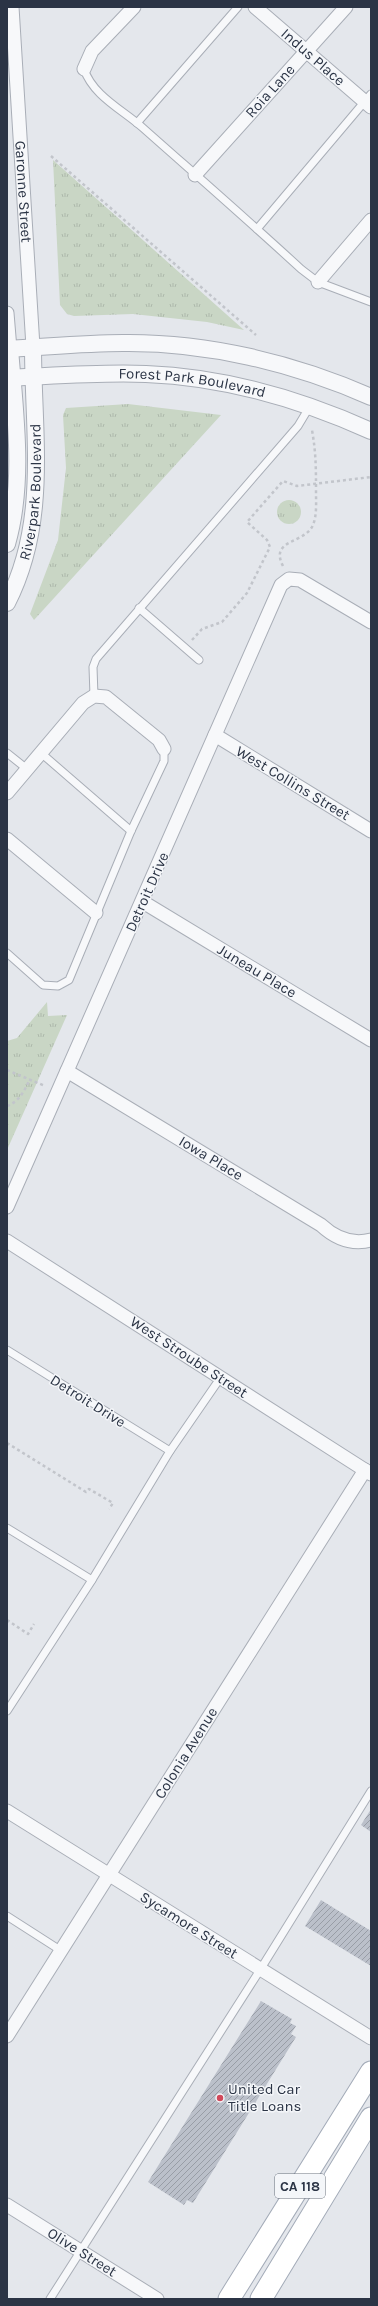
<svg xmlns="http://www.w3.org/2000/svg" width="378" height="2306" font-family="Karla,sans-serif">
  <defs>
    <pattern id="grass-tufts" width="24" height="20" patternUnits="userSpaceOnUse"><rect width="24" height="20" fill="#c9d6c5"/><path d="M3 7l-1-3M5 7V3M7 7l1-3M15 17l-1-3M17 17v-4M19 17l1-3" fill="none" stroke="#adb8ab"/></pattern>
    <pattern id="building-hatch" width="6" height="6" patternUnits="userSpaceOnUse"><rect width="6" height="6" fill="#bbc0ca"/><path d="M-1 1l2-2M0 6l6-6M5 7l2-2" fill="none" stroke="#989da6"/></pattern>
  </defs>
  <rect width="100%" height="100%" fill="#e4e7ec"/>
  <g fill="url(#grass-tufts)">
    <path d="M53 160 244 330 207 322 133 314 74 316 67 314 60 305Z"/>
    <path d="M128 404 221 415 34 620 30 614 58 540 66 468 63 415 66 408Z"/>
    <circle cx="289" cy="512" r="12"/>
    <path d="M47 1002 48 1016 67 1015 7 1150V1041L17 1038Z"/>
  </g>
  <g fill="url(#building-hatch)">
    <path d="M371 1809V1832L361 1825Z"/>
    <path d="M321 1900 371 1931V1966L305 1926Z"/>
    <path d="M261 2001 292 2019 290 2023 296 2026 291 2034 296 2037 193 2203 187 2200 184 2205 148 2182Z"/>
  </g>
  <g fill="none" stroke-linecap="round" stroke-linejoin="round">
    <g stroke="#a9aeb7" stroke-width="9">
      <g id="service">
        <path d="M84 69C93 96 123 110 143 128 196 175 249 221 301 269L318 282 371 302"/>
        <path d="M137 123 238 7"/>
        <path d="M257 229 371 94"/>
        <path d="M139 608 199 660"/>
        <path d="M94 696 93 667 96 659 298 426 310 406"/>
        <path d="M7 753 27 769"/>
        <path d="M41 753 131 831"/>
        <path d="M7 953 43 985 58 986 69 980 131 831 164 761V749"/>
        <path d="M7 1350 170 1451"/>
        <path d="M7 1528 92 1580"/>
        <path d="M7 1711 92 1580 170 1451 221 1377"/>
        <path d="M7 1916 60 1950"/>
        <path d="M50 2299 260 1970 371 1791"/>
      </g>
    </g>
    <g stroke="#a9aeb7" stroke-width="15">
      <g id="minor">
        <path id="s1" d="M12 7 33 347"/>
        <path d="M255 7 371 107"/>
        <path d="M84 69 92 51 134 7"/>
        <path d="M195 175 346 7"/>
        <path d="M318 282 371 220"/>
        <path d="M7 313 10 349"/>
        <path d="M215 735 371 831"/>
        <path d="M7 793 83 703 94 696 106 697 159 740 164 749"/>
        <path d="M7 839 96 913"/>
        <path d="M143 902 371 1040"/>
        <path d="M67 1071 321 1225C335 1238 352 1245 371 1240"/>
        <path d="M7 1207 281 585 289 579 300 580 371 622"/>
        <path d="M7 1241 371 1474"/>
        <path d="M7 1811 371 2038"/>
        <path d="M7 2036 365 1470"/>
        <path d="M7 2205 157 2299"/>
      </g>
    </g>
    <g stroke="#a9aeb7" stroke-width="18">
      <g id="tertiary">
        <path d="M7 349C46 347 84 343 123 343 207 342 294 363 371 397"/>
        <path id="s2" d="M7 378C53 376 100 372 146 374 224 377 300 399 371 431"/>
        <path d="M7 544C25 481 15 413 10 349"/>
        <path id="s3" d="M7 603C49 521 33 435 33 347"/>
      </g>
    </g>
    <g stroke="#a3abb8" stroke-width="23">
      <g id="primary">
        <path d="M229 2299 371 2072"/>
        <path d="M261 2299 371 2118"/>
      </g>
    </g>
    <g stroke="#c2c5cb" stroke-width="2.5" stroke-dasharray="3 3" stroke-linecap="butt">
      <path d="M51 156 256 335"/>
      <path d="M283 566C269 539 305 544 313 525 317 515 316 503 316 492 316 468 316 453 312 430"/>
      <path d="M192 640 202 629 222 622 247 593 270 547 267 540 247 522 283 481 297 486 371 477"/>
      <path d="M7 1070 45 1086"/>
      <path d="M7 1106C20 1101 24 1091 30 1079"/>
      <path d="M7 1443 86 1492 89 1489 113 1503 109 1509"/>
      <path d="M7 1620 28 1634 34 1624"/>
    </g>
    <use href="#service" stroke="#f7f8fa" stroke-width="7"/>
    <use href="#minor" stroke="#f7f8fa" stroke-width="13"/>
    <use href="#tertiary" stroke="#f7f8fa" stroke-width="16"/>
    <use href="#primary" stroke="#fff" stroke-width="21"/>
  </g>
  <circle fill="#d1495b" stroke="#f4f6f9" stroke-width="1.5" cx="220" cy="2098" r="4"/>
  <g text-anchor="middle" stroke-width="3" stroke-linejoin="round" paint-order="stroke">
    <rect fill="#f4f6f9" stroke="#676e7b" stroke-width="1" x="275" y="2174" width="50" height="24" rx="3"/>
    <g font-size="14" font-weight="bold" fill="#2b3445">
      <text x="300" y="2191">CA 118</text>
    </g>
    <g font-size="15" fill="#2b3445" stroke="#f4f6f9">
      <text transform="translate(313 57) rotate(41)" y="5">Indus Place</text>
      <text transform="translate(270 91) rotate(-48)" y="5">Roia Lane</text>
      <text dy="5" stroke="none"><textPath href="#s1" startOffset="185">Garonne Street</textPath></text>
      <text dy="5" stroke="none"><textPath href="#s2" startOffset="186">Forest Park Boulevard</textPath></text>
      <text dy="5" stroke="none"><textPath href="#s3" startOffset="115">Riverpark Boulevard</textPath></text>
      <text transform="translate(293 783) rotate(31)" y="5">West Collins Street</text>
      <text transform="translate(147 892) rotate(-66)" y="5">Detroit Drive</text>
      <text transform="translate(257 971) rotate(31)" y="5">Juneau Place</text>
      <text transform="translate(211 1158) rotate(31)" y="5">Iowa Place</text>
      <text transform="translate(189 1357) rotate(33)" y="5">West Stroube Street</text>
      <text transform="translate(88 1401) rotate(32)" y="5">Detroit Drive</text>
      <text transform="translate(186 1753) rotate(-58)" y="5">Colonia Avenue</text>
      <text transform="translate(189 1925) rotate(32)" y="5">Sycamore Street</text>
      <text transform="translate(82 2252) rotate(32)" y="5">Olive Street</text>
    </g>
    <g font-size="15" fill="#2b3445" stroke="#f4f6f9" text-anchor="start">
      <text x="228" y="2094">United Car<tspan x="228" dy="17">Title Loans</tspan></text>
    </g>
  </g>
  <rect width="378" height="2306" fill="none" stroke="#2b3445" stroke-width="16"/>
</svg>
